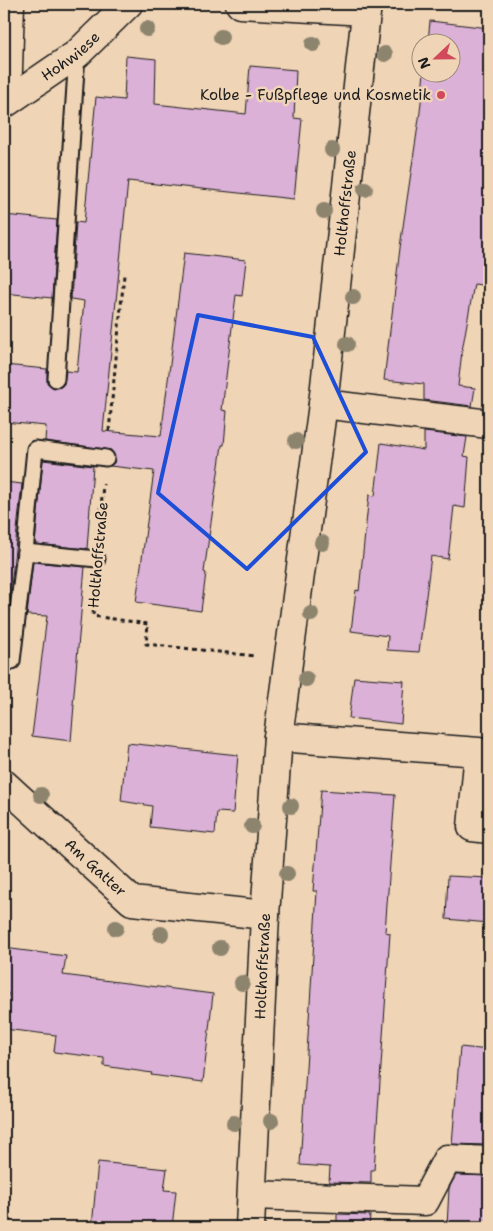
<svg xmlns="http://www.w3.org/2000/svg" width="493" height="1231" font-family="'Shantell Sans',sans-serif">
  <rect width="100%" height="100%" fill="#efd4b6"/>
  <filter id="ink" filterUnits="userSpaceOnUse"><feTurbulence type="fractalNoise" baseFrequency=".02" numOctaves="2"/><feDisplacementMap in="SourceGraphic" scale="10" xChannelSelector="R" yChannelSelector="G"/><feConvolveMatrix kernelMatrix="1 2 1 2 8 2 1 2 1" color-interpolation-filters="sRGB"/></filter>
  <g filter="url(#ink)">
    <g fill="#dbb1d7" stroke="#1c1c1c">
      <path d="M430 21 489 28V286L474 284 462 351 458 386 475 388 472 406 424 400V384L384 380 401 240 420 112 424 72H450V42H428Z"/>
      <path d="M126 56 156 59 155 104 246 114 250 66 296 70 294 118 302 119 294 199 128 181 103 431 161 436 184 253 246 260 242 296 236 295 229 352 222 410 227 411 224 445H222L204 572 206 573 201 611 136 602 154 471 110 466 114 463 115 459 111 450 45 441 46 426 4 422V365L47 369V383L55 388 61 387 64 384 66 371 77 372 84 301 71 299 76 222 84 223 96 97 124 100Z"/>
      <path d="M4 215 57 220 52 298 4 293Z"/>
      <path d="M424 432 467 437 464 456 469 457 465 508 454 506 448 559 431 556 419 652 387 650 388 636 351 631 356 590 359 591 369 495 375 496 381 443 424 450Z"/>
      <path d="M43 460 93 466 87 549 35 544Z"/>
      <path d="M4 482 22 484 8 614H4Z"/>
      <path d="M33 562 85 567 73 705H74L71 741 32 736 47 616 27 615Z"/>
      <path d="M354 677 404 681 401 724 349 718Z"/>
      <path d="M127 743 238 755 233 813 217 812 215 834 150 827 152 806 121 801Z"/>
      <path d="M321 790 395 795 385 932 390 933 374 1170H371V1183L329 1182 330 1167 300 1165 317 891H313Z"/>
      <path d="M448 876 489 878V923L446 919Z"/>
      <path d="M4 948 66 956 63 975 213 994 203 1082 151 1075 152 1073 104 1066V1058L54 1052 56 1035 4 1029 8 993H4Z"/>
      <path d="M460 1047 489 1050V1145L452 1144Z"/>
      <path d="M98 1162 167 1169 164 1190 176 1191 172 1227H92Z"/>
      <path d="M456 1175 489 1176V1227H447L449 1188Z"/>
      <path d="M337 1214 370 1215 369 1227H337Z"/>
    </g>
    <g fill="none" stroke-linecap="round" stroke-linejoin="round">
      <g stroke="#1c1c1c" stroke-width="19">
        <g id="service">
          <path d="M56 379 77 54"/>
          <path d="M97 559 25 552 35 449 106 458"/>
          <path d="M4 664 12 661 25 552"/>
        </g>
      </g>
      <g stroke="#1c1c1c" stroke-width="31">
        <g id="minor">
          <path d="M240 4 366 11"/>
          <path d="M7 101 10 4"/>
          <path id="s1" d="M4 104 77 54 128 4"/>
          <path d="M323 404 489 424"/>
          <path d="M278 737 479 752 472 827 489 829"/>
          <path id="s2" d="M4 784 132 901 265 915"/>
          <path d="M252 1195 425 1201 447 1159 489 1161"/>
          <path id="s3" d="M250 1227 265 915 278 737 323 404 367 4"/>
        </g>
      </g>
      <g stroke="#1c1c1c" stroke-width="3" stroke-dasharray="4 4" stroke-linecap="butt">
        <path d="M109 431 124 275"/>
        <path d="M99 533 103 484"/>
        <path d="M95 587 93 616 148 624 146 644 255 656"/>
      </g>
      <use href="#service" stroke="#efd4b6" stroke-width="15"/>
      <use href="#minor" stroke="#efd4b6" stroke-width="28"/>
    </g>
    <g fill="#8d846e">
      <circle cx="147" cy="29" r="8"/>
      <circle cx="221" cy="37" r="8"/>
      <circle cx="313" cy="44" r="8"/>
      <circle cx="385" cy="54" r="8"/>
      <circle cx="332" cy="150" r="8"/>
      <circle cx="365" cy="189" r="8"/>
      <circle cx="324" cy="211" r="8"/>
      <circle cx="353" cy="297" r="8"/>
      <circle cx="347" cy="344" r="8"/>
      <circle cx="296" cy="441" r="8"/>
      <circle cx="322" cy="543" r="8"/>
      <circle cx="311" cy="614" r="8"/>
      <circle cx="306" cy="679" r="8"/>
      <circle cx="41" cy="795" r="8"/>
      <circle cx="291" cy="806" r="8"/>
      <circle cx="252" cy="826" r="8"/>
      <circle cx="287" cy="874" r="8"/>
      <circle cx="116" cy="928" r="8"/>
      <circle cx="161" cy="934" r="8"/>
      <circle cx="220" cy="948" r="8"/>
      <circle cx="242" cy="983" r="8"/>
      <circle cx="271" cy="1121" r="8"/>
      <circle cx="234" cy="1123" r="8"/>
    </g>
  </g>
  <path fill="none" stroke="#1d4ed8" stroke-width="4" stroke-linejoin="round" d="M198 315 313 337 366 452 247 569 158 493Z"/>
  <circle fill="#d1495b" stroke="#efd4b6" stroke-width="2" cx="441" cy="95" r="5"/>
  <g text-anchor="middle" stroke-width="5" stroke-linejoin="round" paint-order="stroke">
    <g font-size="15" fill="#1c1c1c" stroke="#efd4b6">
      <text dy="5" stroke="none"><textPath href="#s1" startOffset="82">Hohwiese</textPath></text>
      <text dy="5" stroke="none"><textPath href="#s3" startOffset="1029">Holthoffstraße</textPath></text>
      <text transform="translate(98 555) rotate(-85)" y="5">Holthoffstraße</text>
      <text dy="5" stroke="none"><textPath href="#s2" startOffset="124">Am Gatter</textPath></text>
      <text dy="5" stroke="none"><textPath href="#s3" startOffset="261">Holthoffstraße</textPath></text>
    </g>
    <g font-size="15" fill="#1c1c1c" stroke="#efd4b6" text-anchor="end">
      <text x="431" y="100">Kolbe - Fußpflege und Kosmetik</text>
    </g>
  </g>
  <rect width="493" height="1231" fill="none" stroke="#efd4b6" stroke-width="20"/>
  <rect x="10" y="10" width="473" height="1211" fill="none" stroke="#1c1c1c" stroke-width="2" filter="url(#ink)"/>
  <g transform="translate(436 58) rotate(248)"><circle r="24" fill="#efd4b6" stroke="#9b8a78"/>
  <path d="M0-4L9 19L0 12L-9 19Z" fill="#d1495b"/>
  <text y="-8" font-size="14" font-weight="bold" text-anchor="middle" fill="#1c1c1c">N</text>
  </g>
</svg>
